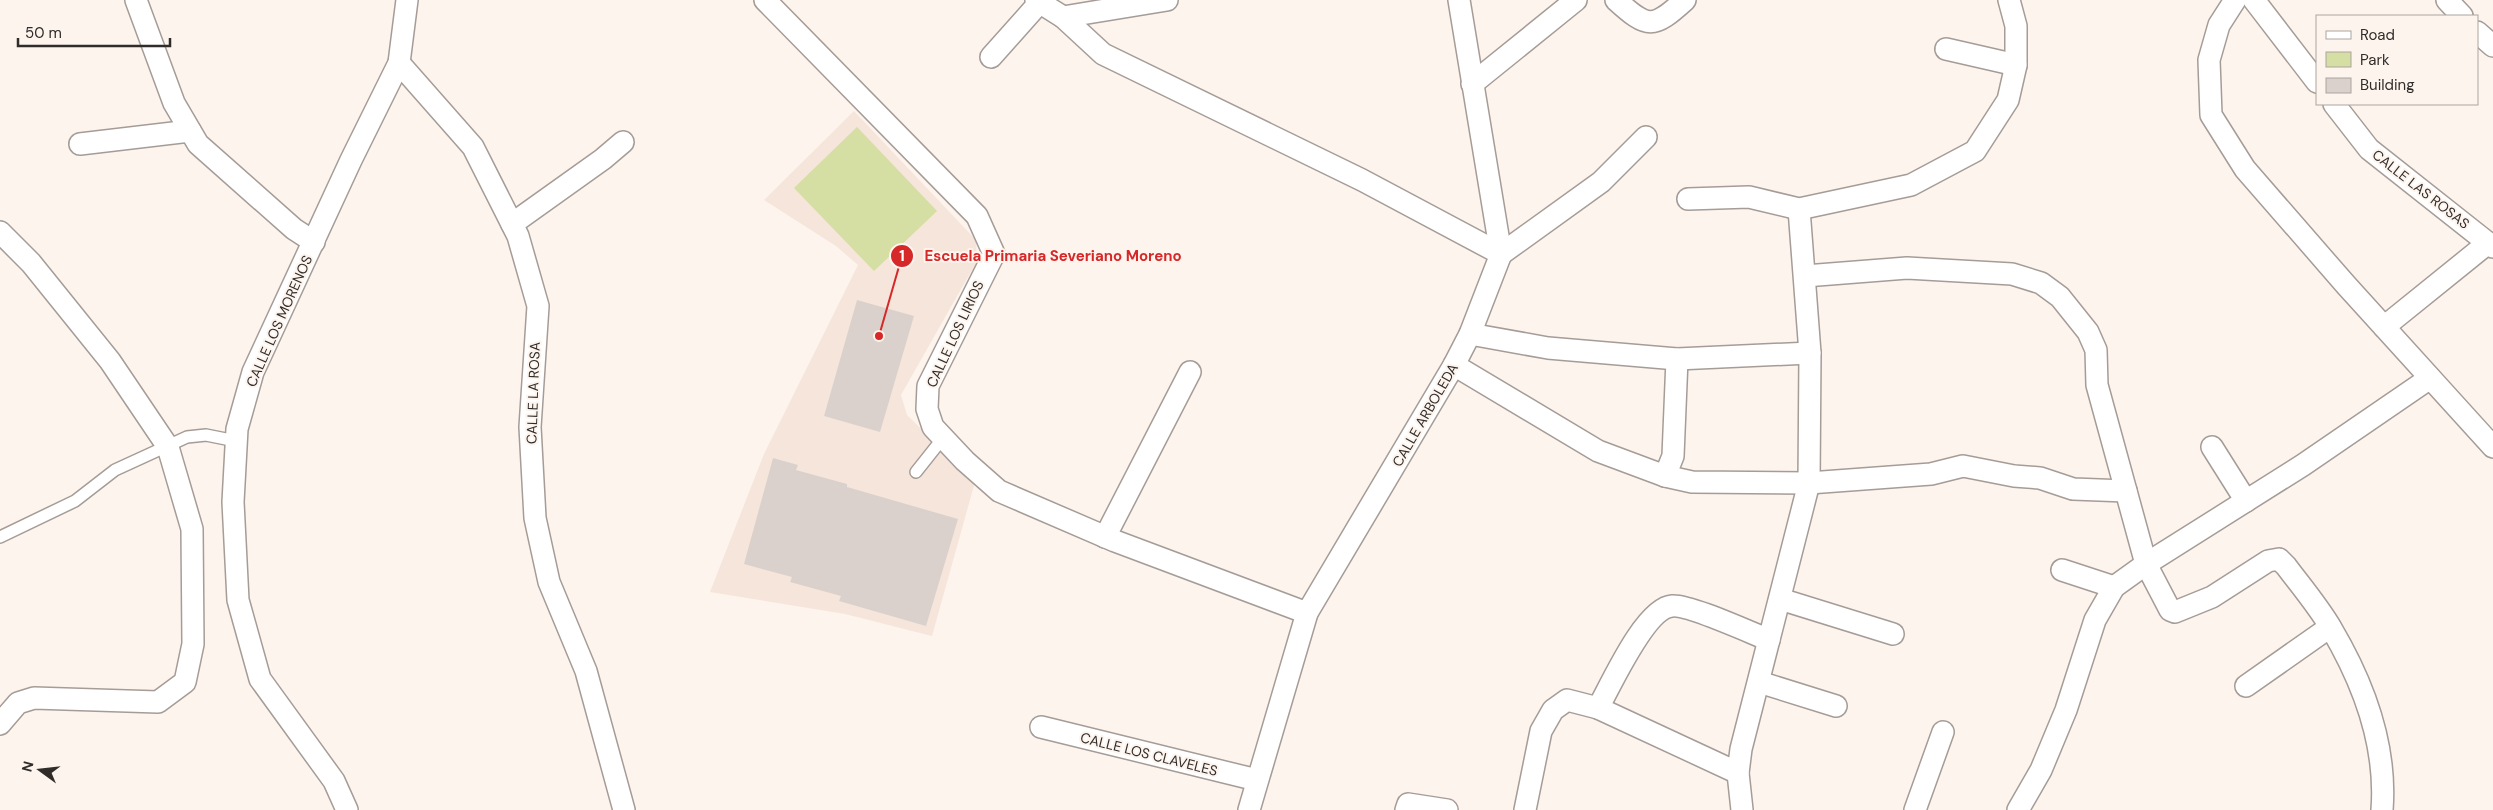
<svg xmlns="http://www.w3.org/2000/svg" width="2493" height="810" font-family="'DM Sans',sans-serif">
  <rect width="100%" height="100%" fill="#fdf4ee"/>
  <path fill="#f6e5db" d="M854 111 976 240 977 261 901 395 907 415 975 482 932 636 845 614 710 592 764 454 858 265 836 246 764 200Z"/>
  <path fill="#d5dea3" d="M857 127 937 211 874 271 794 188Z"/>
  <g fill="#dbd1cc">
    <path d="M857 300 914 316 880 432 824 416Z"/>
    <path d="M773 458 798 465 796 470 847 484V487L958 519 926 626 839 601 841 596 790 582 792 577 744 564Z"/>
  </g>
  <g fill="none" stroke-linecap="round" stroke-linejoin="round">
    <g stroke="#a59c97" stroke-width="14">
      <g id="service">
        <path d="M916 472 943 438"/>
        <path d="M0 537 75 501 115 470 187 437 206 435 236 441"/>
      </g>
    </g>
    <g stroke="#a59c97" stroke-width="24">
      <g id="minor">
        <path d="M136 0 174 103 198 144 294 229 314 242"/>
        <path d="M765 0 977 216 994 254 928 386 927 409 933 427 965 461 999 491 1115 541 1307 613"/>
        <path d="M1036 0 1063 17 1103 54 1362 180 1501 254"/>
        <path d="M1616 0C1648 29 1653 29 1685 0"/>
        <path d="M2235 0 2219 25 2209 60 2211 115 2245 169 2346 285 2493 447"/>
        <path d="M2254 0 2317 82"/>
        <path d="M2447 0 2462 16"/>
        <path d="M1063 17 1167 0"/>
        <path d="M2477 32 2493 46"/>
        <path d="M1946 49 2016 65"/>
        <path d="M991 57 1040 2 1039 0"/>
        <path d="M399 63 473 147 518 236 538 306 530 427 535 518 549 582 586 671 624 810"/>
        <path d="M1472 84 1576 0"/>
        <path d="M2334 104 2369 149 2493 247"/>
        <path d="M80 144 190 131"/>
        <path d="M1688 199 1749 197 1799 209 1911 185 1975 151 2008 100 2016 65V26L2009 0"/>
        <path d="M512 224 603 159 623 142"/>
        <path d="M0 232 31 263 110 361 168 447 192 529 193 644 185 682 158 702 34 698 18 703 0 724"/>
        <path d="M1501 254 1601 182 1646 137"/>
        <path d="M1805 276 1907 268 2012 274 2041 283 2060 297 2088 332 2096 350 2097 385 2146 564 2170 610 2175 612 2212 597 2268 561 2279 559 2286 566C2301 586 2318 606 2331 628 2363 682 2387 746 2382 810"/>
        <path d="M2384 327 2488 243"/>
        <path d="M1470 334 1548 348 1677 359 1810 353"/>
        <path d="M1454 365 1598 451 1665 476 1692 482 1809 483 1931 474 1963 466 2014 476 2040 478 2073 489 2126 491"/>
        <path d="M2212 447 2246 501"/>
        <path d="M1665 476 1673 456 1677 359"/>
        <path d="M1105 537 1190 372"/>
        <path d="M2062 570 2114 587"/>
        <path d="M1780 599 1893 634"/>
        <path d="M1759 682 1836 706"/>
        <path d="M2246 686 2330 627"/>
        <path d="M1598 708C1611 685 1645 608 1672 606 1688 604 1751 633 1769 640"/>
        <path d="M1041 727 1257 780"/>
        <path d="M347 810 334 781 260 679 238 600 233 502 237 429 253 372 351 160 399 63 407 0"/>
        <path d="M1249 810 1307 613 1454 365 1470 334 1501 254 1459 0"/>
        <path d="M1406 810 1408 804 1447 810"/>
        <path d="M1525 810 1541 731 1553 710 1567 700 1598 708 1738 773"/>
        <path d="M1742 810 1738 773 1741 749 1809 483 1810 353 1799 209"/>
        <path d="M1915 810 1943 732"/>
        <path d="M2018 810 2041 770 2066 710 2095 620 2114 587 2146 564 2303 465 2430 378"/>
      </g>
    </g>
    <use href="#service" stroke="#fff" stroke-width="11"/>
    <use href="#minor" stroke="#fff" stroke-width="21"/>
  </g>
  <g text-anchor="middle" stroke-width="4" stroke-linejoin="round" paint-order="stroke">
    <g font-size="14" fill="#302c2a" stroke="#fdf4ee">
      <text transform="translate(2421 189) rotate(38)" y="5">CALLE LAS ROSAS</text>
      <text transform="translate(279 321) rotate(-66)" y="5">CALLE LOS MORENOS</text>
      <text transform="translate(955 334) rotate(-65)" y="5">CALLE LOS LIRIOS</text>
      <text transform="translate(533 393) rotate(-88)" y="5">CALLE LA ROSA</text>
      <text transform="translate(1425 415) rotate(-60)" y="5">CALLE ARBOLEDA</text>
      <text transform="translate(1149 754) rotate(14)" y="5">CALLE LOS CLAVELES</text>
    </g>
  </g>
  <path fill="none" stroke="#d62828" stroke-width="2" d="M879 336L902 256"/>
  <g fill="#d62828" stroke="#fdf4ee" stroke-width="2">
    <circle cx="879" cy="336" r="5"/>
    <circle cx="902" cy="256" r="12"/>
  </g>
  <g font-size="15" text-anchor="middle" font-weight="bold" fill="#fff">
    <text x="902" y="261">1</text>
  </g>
  <g font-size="15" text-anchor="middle" font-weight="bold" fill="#d62828" stroke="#fdf4ee" stroke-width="4" stroke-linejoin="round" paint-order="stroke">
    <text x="1053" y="261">Escuela Primaria Severiano Moreno</text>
  </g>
  <rect x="2316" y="15" width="162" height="90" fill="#fdf4ee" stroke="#aba4a0"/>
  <rect x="2326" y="31" width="25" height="8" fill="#ffffff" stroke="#aba4a0"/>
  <text x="2360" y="40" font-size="15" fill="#302c2a">Road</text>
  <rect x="2326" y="52" width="25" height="15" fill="#d5dea3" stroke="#aba4a0"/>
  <text x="2360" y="65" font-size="15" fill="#302c2a">Park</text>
  <rect x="2326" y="78" width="25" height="15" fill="#dbd1cc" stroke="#aba4a0"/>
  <text x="2360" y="90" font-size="15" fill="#302c2a">Building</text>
  <g transform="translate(40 770) rotate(285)" stroke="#fdf4ee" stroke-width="4" paint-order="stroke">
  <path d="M0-4L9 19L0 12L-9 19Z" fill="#302c2a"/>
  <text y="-8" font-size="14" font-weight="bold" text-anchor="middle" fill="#302c2a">N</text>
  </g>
  <path d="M18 38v8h152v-8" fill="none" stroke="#302c2a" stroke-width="2.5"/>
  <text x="25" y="38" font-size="15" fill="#302c2a" stroke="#fdf4ee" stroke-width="4" paint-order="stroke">50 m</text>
</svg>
